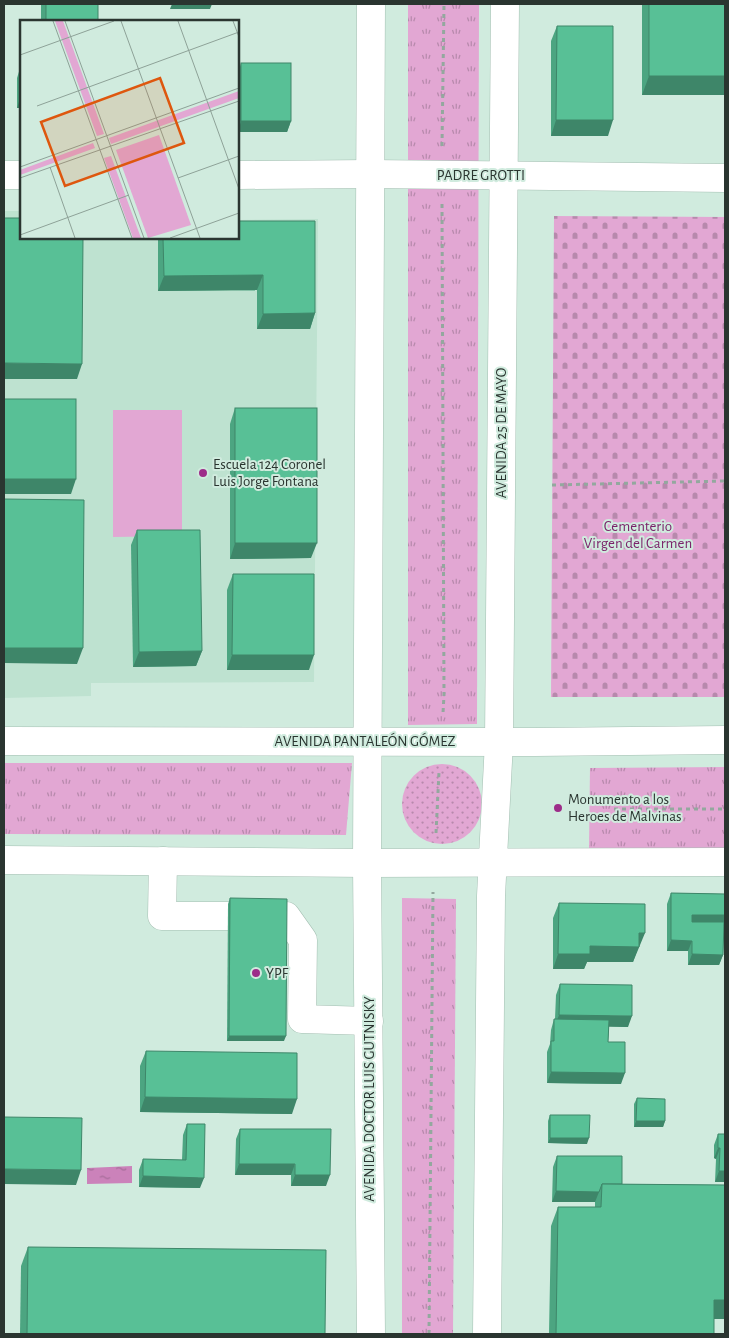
<svg xmlns="http://www.w3.org/2000/svg" width="729" height="1338" font-family="'Alegreya Sans',sans-serif">
  <defs>
    <pattern id="grass-dots" width="8" height="8" patternUnits="userSpaceOnUse" patternTransform="scale(1.25)"><rect width="8" height="8" fill="#e2a7d3"/><path d="M2 2h.1M6 6h.1" fill="none" stroke="#b789ac" stroke-width="1.8" stroke-linecap="round"/></pattern>
    <pattern id="cemetery-stones" width="16" height="16" patternUnits="userSpaceOnUse" patternTransform="scale(1.25)"><rect width="16" height="16" fill="#e2a7d3"/><path d="M2 7V4a2 2 0 0 1 4 0v3zM10 15v-3a2 2 0 0 1 4 0v3z" fill="#b789ac"/></pattern>
    <pattern id="park-tufts" width="24" height="20" patternUnits="userSpaceOnUse" patternTransform="scale(1.25)"><rect width="24" height="20" fill="#e2a7d3"/><path d="M3 7l-1-3M5 7V3M7 7l1-3M15 17l-1-3M17 17v-4M19 17l1-3" fill="none" stroke="#b789ac"/></pattern>
    <pattern id="water-ripples" width="26" height="14" patternUnits="userSpaceOnUse" patternTransform="scale(1.25)"><rect width="26" height="14" fill="#cb82ba"/><path d="M2 4q2-2 4 0t4 0M15 11q2-2 4 0t4 0" fill="none" stroke="#a56b98"/></pattern>
  </defs>
  <rect width="100%" height="100%" fill="#d0ebde"/>
  <path fill="#bee2d0" d="M4 211H21V238H238V220L318 219 314 682 91 683V696L4 698Z"/>
  <circle fill="url(#grass-dots)" cx="442" cy="804" r="40"/>
  <path fill="url(#cemetery-stones)" d="M554 216 725 217V697H551Z"/>
  <g fill="url(#park-tufts)">
    <path d="M408 4H479L477 724 408 725Z"/>
    <path d="M4 763H352L346 835 4 834Z"/>
    <path d="M725 767V849H589L590 768Z"/>
    <path d="M402 898 456 899 453 1334H402Z"/>
  </g>
  <path fill="#e2a7d3" d="M113 410H182V536L113 537Z"/>
  <path fill="url(#water-ripples)" d="M132 1166V1183L87 1184V1168Z"/>
  <g fill="none" stroke-linecap="round" stroke-linejoin="round">
    <g stroke="#a4bfb2" stroke-width="29">
      <g id="minor">
        <path d="M4 175H21"/>
        <path d="M238 175 370 174 725 178"/>
        <path d="M163 861 162 916H286L303 940 302 1019 369 1021"/>
      </g>
    </g>
    <g stroke="#a4bfb2" stroke-width="29">
      <g id="major">
        <path d="M4 741 535 742 725 740"/>
        <path d="M4 860 367 863 725 862"/>
        <path d="M371 1334 367 863 371 4"/>
        <path d="M487 1334 491 896 499 742 505 4"/>
      </g>
    </g>
    <g stroke="#93a89e" stroke-width="3" stroke-dasharray="4 4" stroke-linecap="butt">
      <path d="M442 146 444 4"/>
      <path d="M442 204 444 695 443 713"/>
      <path d="M552 485 725 481"/>
      <path d="M614 809H725"/>
      <path d="M436 833 439 772"/>
      <path d="M429 1334 433 892"/>
    </g>
    <use href="#minor" stroke="#fff" stroke-width="28"/>
    <use href="#major" stroke="#fff" stroke-width="28"/>
  </g>
  <g fill="#4ca581">
    <rect x="41" y="4" width="57" height="17"/>
    <rect x="642" y="4" width="83" height="91"/>
    <path d="M557 26 608 136H551V41Z"/>
    <path d="M241 63 291 121 287 132H238V74Z"/>
    <path d="M21 65V108H17V78Z"/>
    <path d="M158 238H238L315 313 310 329H257V290L158 291Z"/>
    <path d="M235 408 311 558 230 559V424Z"/>
    <path d="M137 530 202 651 196 666 133 667 131 545Z"/>
    <path d="M233 574 309 670H227V590Z"/>
    <path d="M671 893 725 894V926H724L723 955 719 965H688V951H667V904Z"/>
    <path d="M230 898 284 1041H227L228 904Z"/>
    <path d="M559 903 639 948H638L633 962H587L584 969H553V918Z"/>
    <path d="M560 984 628 1027 609 1026 608 1042 621 1084 547 1083V1052L550 1044 551 1030 554 1019H555L556 995Z"/>
    <path d="M146 1051 292 1114 140 1112V1066Z"/>
    <path d="M637 1098 665 1121 663 1127H634V1104Z"/>
    <path d="M550 1115 587 1144 548 1143V1121Z"/>
    <path d="M187 1124 200 1188 139 1187V1170L143 1159 182 1160 183 1135Z"/>
    <path d="M240 1129 326 1186H291V1175H235L236 1139Z"/>
    <path d="M718 1134H725V1182H715L716 1159 714 1158V1145Z"/>
    <path d="M557 1156 622 1184 725 1185V1319H714V1334H549L551 1226 558 1207H595V1202H552L553 1167Z"/>
    <path d="M28 1247 325 1334H20L21 1266Z"/>
  </g>
  <g fill="#3e8669">
    <path d="M172 4H212L210 9H170Z"/>
    <path d="M649 76H725V95H642Z"/>
    <path d="M21 95V108H17Z"/>
    <path d="M556 120H613L608 136H551Z"/>
    <path d="M241 121H291L287 132H238Z"/>
    <path d="M263 275 257 290 158 291 164 276Z"/>
    <path d="M315 313 310 329H257L263 314Z"/>
    <path d="M4 363 82 364 77 379H4Z"/>
    <path d="M4 479H76L71 494H4Z"/>
    <path d="M235 543H317L311 558 230 559Z"/>
    <path d="M4 648H83L77 664 4 663Z"/>
    <path d="M202 651 196 666 133 667 139 652Z"/>
    <path d="M232 655H314L309 670H227Z"/>
    <path d="M692 915H725V926H688Z"/>
    <path d="M639 933H645L633 962H587L584 969H553L558 954 590 946Z"/>
    <path d="M671 940 692 941 688 951H667Z"/>
    <path d="M692 954 723 955 719 965H688Z"/>
    <path d="M559 1015 632 1016 628 1027 555 1026Z"/>
    <path d="M229 1036H286L284 1041H227Z"/>
    <path d="M551 1072 625 1073 621 1084 547 1083Z"/>
    <path d="M145 1097 297 1099 292 1114 140 1112Z"/>
    <path d="M636 1121H665L663 1127H634Z"/>
    <path d="M550 1138H589L587 1144 548 1143Z"/>
    <path d="M718 1148H720L716 1159 714 1158Z"/>
    <path d="M239 1164H295L291 1175H235Z"/>
    <path d="M4 1169 81 1170 76 1185 4 1184Z"/>
    <path d="M719 1171H725V1182H715Z"/>
    <path d="M295 1175H330L326 1186H291Z"/>
    <path d="M143 1176 204 1178 200 1188 139 1187Z"/>
    <path d="M556 1191 599 1192 595 1202H552Z"/>
    <path d="M714 1300H725V1319H707Z"/>
  </g>
  <g fill="#58c096" stroke="#3e8669">
    <rect x="46" y="4" width="52" height="17"/>
    <rect x="649" y="4" width="76" height="72"/>
    <path d="M557 26H613V120H556Z"/>
    <rect x="241" y="63" width="50" height="58"/>
    <path d="M4 218H21V238H83L82 364 4 363Z"/>
    <path d="M238 221H315V313L263 314V275L164 276 163 238H238Z"/>
    <rect x="4" y="399" width="72" height="80"/>
    <rect x="235" y="408" width="82" height="135"/>
    <path d="M4 499 84 500 83 648H4Z"/>
    <path d="M137 530H200L202 651 139 652Z"/>
    <path d="M233 574H314V655H232Z"/>
    <path d="M671 893 725 894V915H692V922H724L723 955 692 954V941L671 940Z"/>
    <path d="M230 898 287 899 286 1036H229Z"/>
    <path d="M559 903 645 904V933H639V947L590 946V954H558Z"/>
    <path d="M560 984 632 985V1016L559 1015Z"/>
    <path d="M554 1019 609 1020 608 1042H625V1073L551 1072V1041H554Z"/>
    <path d="M146 1051 297 1053V1099L145 1097Z"/>
    <path d="M637 1098 665 1099V1121H636Z"/>
    <path d="M550 1115H590L589 1138H550Z"/>
    <path d="M4 1117 82 1118 81 1170 4 1169Z"/>
    <path d="M187 1124H205L204 1178 143 1176V1159L186 1160Z"/>
    <path d="M240 1129H331L330 1175H295V1164H239Z"/>
    <path d="M718 1134H725V1171H719L720 1148H718Z"/>
    <path d="M557 1156H622V1184H602L599 1192 556 1191Z"/>
    <path d="M602 1184 725 1185V1300H714V1334H556L558 1207H601Z"/>
    <path d="M28 1247 326 1250 325 1334H27Z"/>
  </g>
  <g fill="#9d2c89" stroke="#d0ebde" stroke-width="2">
    <circle cx="203" cy="473" r="5"/>
    <circle cx="558" cy="808" r="5"/>
    <circle cx="256" cy="973" r="5"/>
  </g>
  <g text-anchor="middle" stroke-width="4" stroke-linejoin="round" paint-order="stroke">
    <g font-size="15" fill="#2a3530" stroke="#d0ebde">
      <text x="481" y="180">PADRE GROTTI</text>
      <text transform="translate(501 433) rotate(-90)" y="5">AVENIDA 25 DE MAYO</text>
      <text x="365" y="746">AVENIDA PANTALEÓN GÓMEZ</text>
      <text transform="translate(369 1099) rotate(-90)" y="5">AVENIDA DOCTOR LUIS GUTNISKY</text>
    </g>
    <g font-size="15" fill="#2a3530" stroke="#d0ebde" text-anchor="start">
      <text x="213" y="469">Escuela 124 Coronel<tspan x="213" dy="17">Luis Jorge Fontana</tspan></text>
      <text x="568" y="804">Monumento a los<tspan x="568" dy="17">Heroes de Malvinas</tspan></text>
      <text x="266" y="978">YPF</text>
    </g>
    <g font-size="15" fill="#7b246b" stroke="#d0ebde">
      <text x="638" y="531">Cementerio<tspan x="638" dy="17">Virgen del Carmen</tspan></text>
    </g>
  </g>
  <g transform="translate(20 20)">
    <rect width="219" height="219" fill="#d0ebde"/>
    <path d="M139 115 171 205 128 218 96 130Z" fill="#e2a7d3"/>
    <path d="M35 1H43L84 114 77 116ZM219 71V78L91 124 89 118ZM73 123 75 128 0 155V150ZM91 136 121 218H113L84 138Z" fill="#e2a7d3"/>
    <path fill="none" stroke="#8ea298" stroke-width="1" d="M33 1 112 218M45 1 124 218M101 1 180 218M158 1 219 169M213 1 219 17M0 35 94 1M17 86 219 12M0 147 219 68M30 147 55 218M0 158 219 81M158 158 219 136M0 215 109 175M150 218 219 193"/>
    <path fill="#de570e" fill-opacity="0.15" stroke="#de570e" stroke-width="2.5" d="M140 58 164 123 45 166 21 102Z"/>
    <rect width="219" height="219" fill="none" stroke="#2a3530" stroke-width="2.5"/>
  </g>
  <rect width="729" height="1338" fill="none" stroke="#2a3530" stroke-width="10"/>
</svg>
